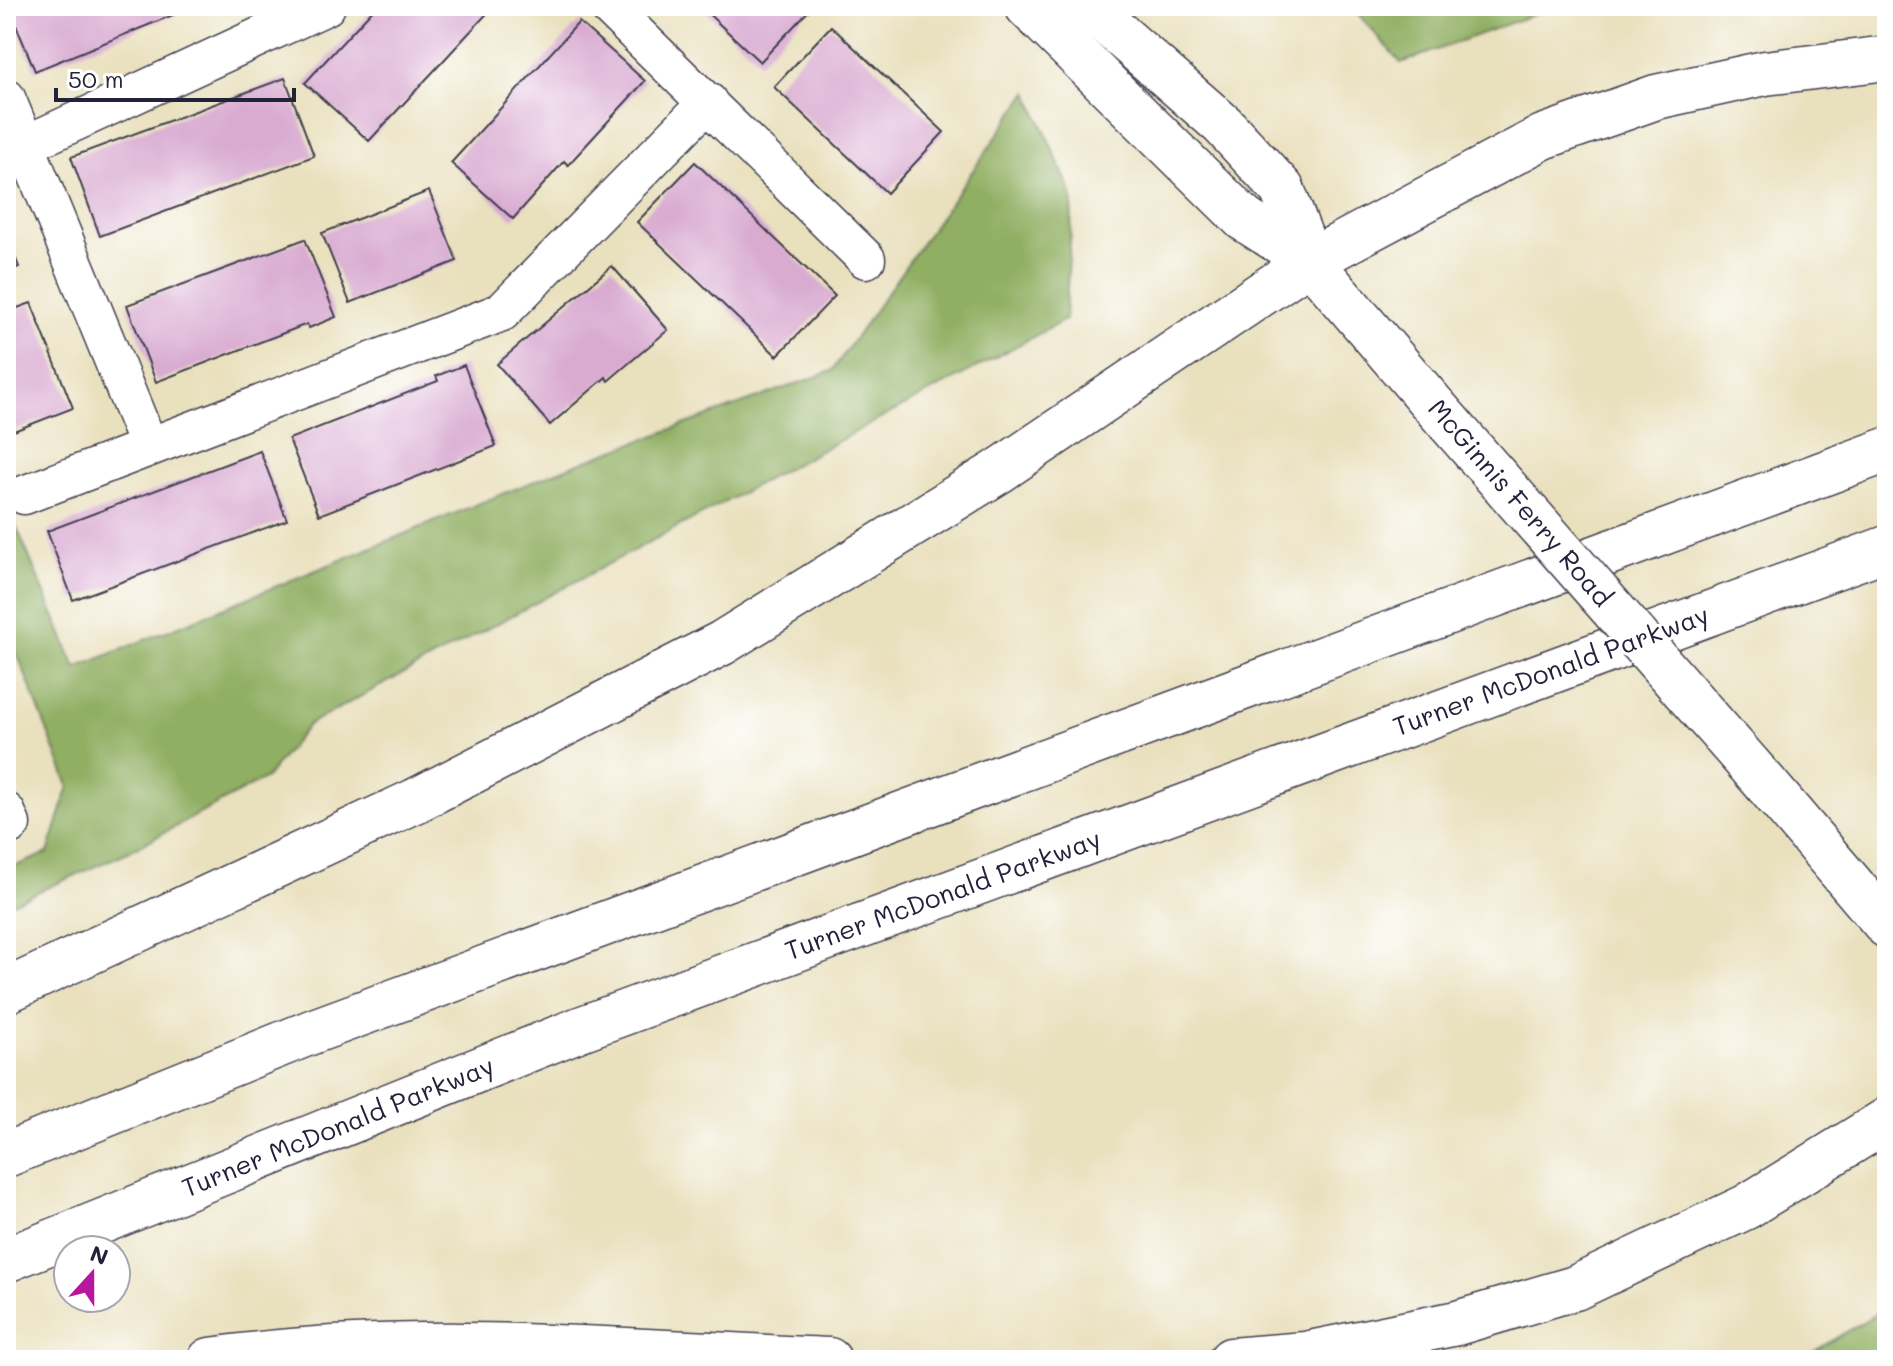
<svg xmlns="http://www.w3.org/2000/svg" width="1893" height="1366" font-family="Mali,sans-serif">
  <rect width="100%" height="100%" fill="#fff"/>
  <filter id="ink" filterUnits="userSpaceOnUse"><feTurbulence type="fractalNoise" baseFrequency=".0125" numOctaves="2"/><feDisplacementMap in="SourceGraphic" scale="16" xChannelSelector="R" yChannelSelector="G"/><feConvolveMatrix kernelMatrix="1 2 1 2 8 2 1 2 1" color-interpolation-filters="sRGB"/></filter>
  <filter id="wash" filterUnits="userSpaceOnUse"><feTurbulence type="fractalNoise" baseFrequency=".006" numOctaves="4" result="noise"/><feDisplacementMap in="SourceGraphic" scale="32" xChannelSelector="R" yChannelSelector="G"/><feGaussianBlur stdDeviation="1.8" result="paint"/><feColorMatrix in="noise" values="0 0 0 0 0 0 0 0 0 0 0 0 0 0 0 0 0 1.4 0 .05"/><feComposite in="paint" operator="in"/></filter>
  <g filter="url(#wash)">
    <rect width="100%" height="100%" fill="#e9e0bd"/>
    <g fill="#90af62" stroke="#59684e" stroke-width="2">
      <path d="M1351 6H1557L1401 63Z"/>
      <path d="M1028 92 1073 197 1065 320 309 724 266 778 128 852 6 906V870L48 853 69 786 6 625V502L76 668 576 464 832 371Z"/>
      <path d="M1887 1307V1360H1800Z"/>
    </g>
    <g id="blocks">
      <g fill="#d9abd1">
        <path d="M8 6H175L178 13 35 71Z"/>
        <path d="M376 6H494L369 141 305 83Z"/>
        <path d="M700 6H813L760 62Z"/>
        <path d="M579 22 645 81 568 165 564 161 513 219 451 163Z"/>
        <path d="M831 26 944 132 887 193 774 87Z"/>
        <path d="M285 78 314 156 100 236 71 157Z"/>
        <path d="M695 162 835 296 777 356 637 222Z"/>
        <path d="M429 191 457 261 350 303 322 233Z"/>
        <path d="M6 234 19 267 6 272Z"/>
        <path d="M305 239 336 317 309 328 307 324 156 382 127 305Z"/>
        <path d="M612 266 668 330 608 381 606 377 550 425 497 364Z"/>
        <path d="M31 303 73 408 6 434V312Z"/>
        <path d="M464 365 496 446 319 515 289 439 438 381 436 376Z"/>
        <path d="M260 451 287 520 73 600 47 531Z"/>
      </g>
    </g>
  </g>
  <g filter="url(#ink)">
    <use href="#blocks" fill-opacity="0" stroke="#403e4e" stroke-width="2"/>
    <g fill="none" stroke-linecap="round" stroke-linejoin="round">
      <g stroke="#403e4e" stroke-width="41">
        <g id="street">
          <path d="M608 6 866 259"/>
          <path d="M6 98 149 447"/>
          <path d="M25 145 326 6"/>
          <path d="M24 495 502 312 708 102"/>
          <path d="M6 812 11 824 6 825"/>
        </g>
      </g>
      <g stroke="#403e4e" stroke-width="47">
        <g id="secondary">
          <path d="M1027 6 1244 219 1310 261 1436 408"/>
          <path d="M1087 6 1223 125 1282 189 1310 261"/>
          <path d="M1766 784 1887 926"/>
        </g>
      </g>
      <g stroke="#403e4e" stroke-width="47">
        <g id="highway">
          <path d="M6 991 415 801 722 643 999 471 1310 261 1543 137 1656 97 1765 73 1887 58"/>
          <path d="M6 1155 314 1031 1887 450"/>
          <path d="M6 1260 580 1029 1887 548"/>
          <path d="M210 1360C416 1331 623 1351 829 1360"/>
          <path d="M1231 1360 1305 1354 1457 1323 1575 1288 1746 1207 1887 1120"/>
        </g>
      </g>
      <use href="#street" stroke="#fff" stroke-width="38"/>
      <use href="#secondary" stroke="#fff" stroke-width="44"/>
      <use href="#highway" stroke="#fff" stroke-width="44"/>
      <g stroke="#403e4e" stroke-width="47" stroke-linecap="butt">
        <path id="secondary-bridge" d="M1436 408 1766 784"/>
      </g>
      <use href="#secondary-bridge" stroke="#fff" stroke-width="44"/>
    </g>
  </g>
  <g text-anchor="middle" stroke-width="6" stroke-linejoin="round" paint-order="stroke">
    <g font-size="26" fill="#22223b" stroke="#fff">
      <text transform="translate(1520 503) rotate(49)" y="9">McGinnis Ferry Road</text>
      <text transform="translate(1551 671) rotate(-20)" y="9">Turner McDonald Parkway</text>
      <text transform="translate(943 895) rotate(-20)" y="9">Turner McDonald Parkway</text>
      <text transform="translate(338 1127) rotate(-22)" y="9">Turner McDonald Parkway</text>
    </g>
  </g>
  <rect width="1893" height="1366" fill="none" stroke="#fff" stroke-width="32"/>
  <g transform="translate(92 1274) rotate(21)"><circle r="38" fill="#ffffff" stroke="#a7a7b1" stroke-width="2"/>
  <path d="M0-6L14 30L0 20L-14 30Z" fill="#b5179e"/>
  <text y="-12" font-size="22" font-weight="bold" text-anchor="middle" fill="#22223b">N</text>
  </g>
  <path d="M56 88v12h238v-12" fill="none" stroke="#22223b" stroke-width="4"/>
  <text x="68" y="88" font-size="24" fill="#22223b" stroke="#ffffff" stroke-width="6" paint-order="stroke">50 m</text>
</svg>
